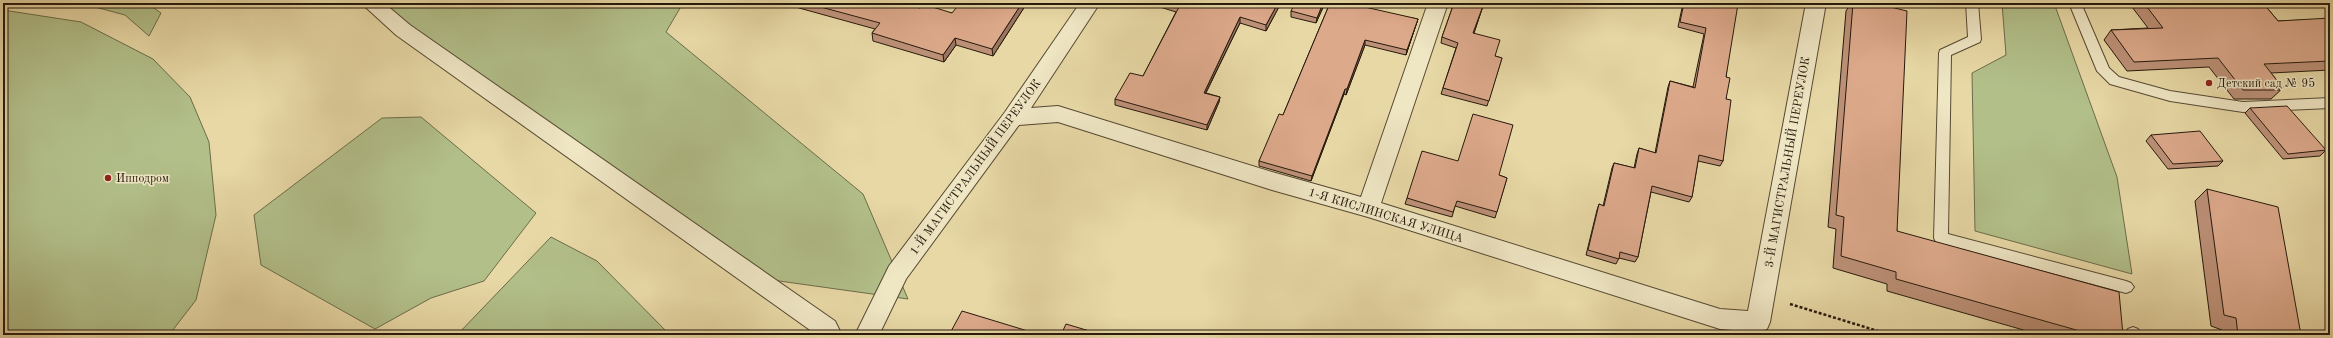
<svg xmlns="http://www.w3.org/2000/svg" width="2333" height="338" font-family="'Old Standard TT',serif">
  <rect width="100%" height="100%" fill="#e7d8a5"/>
  <filter id="stains"><feTurbulence type="fractalNoise" baseFrequency=".005" numOctaves="4"/><feColorMatrix values="0 0 0 0 .2 0 0 0 0 .09 0 0 0 0 .02 0 0 0 .5 -.17"/></filter>
  <radialGradient id="worn" r=".72"><stop offset=".6" stop-color="#630" stop-opacity="0"/><stop offset="1" stop-color="#630" stop-opacity=".3"/></radialGradient>
  <g fill="#b2bf89" stroke="#6c6c4a">
    <path d="M80 3H147L161 13 149 36 125 15Z"/>
    <path d="M379 3H683L666 32 863 194 908 299 772 280 615 174Z"/>
    <path d="M2002 3H2054L2117 177 2132 274 1975 231 1972 73 2006 55Z"/>
    <path d="M3 10 81 22 153 59 190 97 209 142 216 215 196 300 169 335H3Z"/>
    <path d="M421 117 536 213 484 281 431 298 375 329 261 265 254 215 382 118Z"/>
    <path d="M551 237 597 261 670 335H457Z"/>
  </g>
  <g fill="none" stroke-linecap="round" stroke-linejoin="round">
    <g stroke="#564932" stroke-width="2">
      <g id="lane">
        <path d="M1966 3H1978L1981 39 1980 42 1951 55 1948 234 2126 281 2131 283 2134 287 2131 291 2126 293 1936 242 1934 238 1939 53 1940 50 1968 37Z"/>
        <path d="M2069 3H2081L2109 68 2119 77 2170 91 2243 102 2330 98V108L2243 112 2170 101 2110 84 2097 71Z"/>
        <path d="M2323 3H2330V8Z"/>
        <path d="M2133 327 2138 329 2141 335H2125L2128 329Z"/>
      </g>
    </g>
    <g stroke="#564932" stroke-width="2">
      <g id="street">
        <path d="M361 3H384L410 25 835 321 842 335H817L396 35Z"/>
        <path d="M1080 3H1100L1031 108 1058 106 1272 172 1361 197 1428 3H1448L1381 203 1720 309 1748 311 1806 3H1826L1770 322 1767 329 1758 332 1720 329 1368 217 1272 190 1058 122 1019 125 906 279 879 335H855L889 266 1005 112Z"/>
      </g>
    </g>
    <path stroke="#26190c" stroke-width="2.5" stroke-dasharray="3 2" stroke-linecap="butt" d="M1790 304 1891 335"/>
    <use href="#lane" fill="#efe6c4" fill-rule="evenodd"/>
    <use href="#street" fill="#efe6c4" fill-rule="evenodd"/>
  </g>
  <g fill="#bd9178" stroke="#26190c">
    <path d="M781 3H902L920 8 952 13 1027 3 993 56 956 45 944 62 873 41 872 33 875 29Z"/>
    <path d="M1147 3H1281L1266 31 1240 23 1206 93 1220 97 1219 102 1207 130 1115 105V99L1143 76 1176 12Z"/>
    <path d="M1325 3 1316 23 1291 17V11Z"/>
    <path d="M1330 3 1418 19 1406 55 1365 45 1346 95 1344 94 1311 181 1259 166V161L1283 115Z"/>
    <path d="M1454 3H1484L1474 33 1495 56 1502 58 1487 106 1441 94 1456 48 1441 43 1442 37Z"/>
    <path d="M1683 3H1734L1726 77V99L1723 161 1720 166 1698 161 1692 197 1689 202 1651 192 1638 257 1635 262 1619 258 1616 264 1586 255 1597 210 1599 204 1603 206 1612 168 1614 163 1634 168 1637 154 1639 148 1655 153 1668 87 1670 81 1693 87 1704 34 1678 27Z"/>
    <path d="M1851 3H1874L1897 231 2123 335H2041L1887 291V284L1833 268 1836 229 1828 227 1846 11Z"/>
    <path d="M2129 3H2263L2278 21 2330 19V70L2271 73 2283 88 2271 99H2234L2209 67 2127 71 2104 40 2111 30 2148 28Z"/>
    <path d="M2250 108 2326 150 2320 156 2283 159 2245 113Z"/>
    <path d="M2151 135 2223 161 2218 166 2168 169 2146 141Z"/>
    <path d="M1499 175 1507 178 1495 218 1455 206 1452 217 1405 204 1407 198Z"/>
    <path d="M2207 189 2301 335H2223L2222 330 2211 326 2195 201Z"/>
  </g>
  <g fill="#9a7661" stroke="#26190c">
    <path d="M1022 3H1027L993 56 992 49Z"/>
    <path d="M1278 3H1281L1266 31V25Z"/>
    <path d="M1323 3H1325L1316 23 1317 18Z"/>
    <path d="M1484 3 1472 39 1473 33Z"/>
    <path d="M1240 17V23L1203 98 1204 93Z"/>
    <path d="M1418 19 1406 55 1407 50Z"/>
    <path d="M955 38 956 45 944 62 943 55Z"/>
    <path d="M1365 40V45L1346 95 1347 89Z"/>
    <path d="M1345 89 1344 94 1311 181 1312 176Z"/>
    <path d="M1220 97 1219 102 1207 130V125Z"/>
  </g>
  <g fill="#dca98b" stroke="#26190c">
    <path d="M806 3H902L920 8 923 4 952 13 960 3H1022L992 49 955 38 943 55 872 33 880 23Z"/>
    <path d="M1165 3H1278L1266 25 1240 17 1204 93 1220 97 1207 125 1115 99 1130 73 1143 76 1179 7Z"/>
    <path d="M1295 3H1323L1317 18 1291 11Z"/>
    <path d="M1330 3H1347L1418 19 1407 50 1365 40 1347 89H1345L1312 176 1259 161 1279 114 1283 115Z"/>
    <path d="M1454 3H1484L1473 33 1500 40 1495 56 1502 58 1489 101 1443 88 1458 43 1442 37Z"/>
    <path d="M1684 3H1734L1738 4 1726 77 1730 78 1726 99 1731 100 1723 161 1699 155 1692 197 1652 186 1638 257 1620 252 1619 259 1588 250 1599 204 1604 206 1614 163 1635 168 1639 148 1656 153 1670 81 1695 88 1706 28 1680 22Z"/>
    <path d="M1853 3H1874L1907 11 1897 231 2119 292 2123 335H2094L1896 279V272L1841 256 1844 217 1836 215Z"/>
    <path d="M2144 3H2263L2278 21 2330 18V61L2264 64 2283 88H2278L2280 90H2243L2218 58 2134 62 2111 30 2163 28Z"/>
    <path d="M2287 106 2326 150 2288 154 2250 108Z"/>
    <path d="M1473 114 1513 125 1499 175 1507 178 1497 212 1457 201 1453 212 1407 198 1422 151 1458 161Z"/>
    <path d="M2200 131 2223 161 2173 164 2151 135Z"/>
    <path d="M2207 189 2278 207 2301 335H2238L2236 318 2224 315Z"/>
    <path d="M962 311 1041 335H949Z"/>
    <path d="M1066 324 1103 335H1061Z"/>
  </g>
  <g fill="#8f2418" stroke="#efe6c4" stroke-width="1.5">
    <circle cx="2209" cy="83" r="4"/>
    <circle cx="108" cy="178" r="4"/>
  </g>
  <g text-anchor="middle" stroke-width="3" stroke-linejoin="round" paint-order="stroke">
    <g font-size="12" fill="#26190c" stroke="#efe6c4" text-anchor="start">
      <text x="2217" y="87">Детский сад № 95</text>
      <text x="116" y="182">Ипподром</text>
    </g>
    <g font-size="12" fill="#26190c" stroke="#efe6c4">
      <text transform="translate(1787 162) rotate(-80)" y="4">3-Й МАГИСТРАЛЬНЫЙ ПЕРЕУЛОК</text>
      <text transform="translate(975 167) rotate(-54)" y="4">1-Й МАГИСТРАЛЬНЫЙ ПЕРЕУЛОК</text>
      <text transform="translate(1386 215) rotate(17)" y="4">1-Я КИСЛИНСКАЯ УЛИЦА</text>
    </g>
  </g>
  <rect width="2333" height="338" fill="none" stroke="#e7d8a5" stroke-width="16"/>
  <rect x="4" y="4" width="2325" height="330" fill="none" stroke="#26190c" stroke-width="2"/>
  <rect x="8" y="8" width="2317" height="322" fill="none" stroke="#26190c"/>
  <rect width="100%" height="100%" filter="url(#stains)"/>
  <rect width="100%" height="100%" fill="url(#worn)"/>
</svg>
